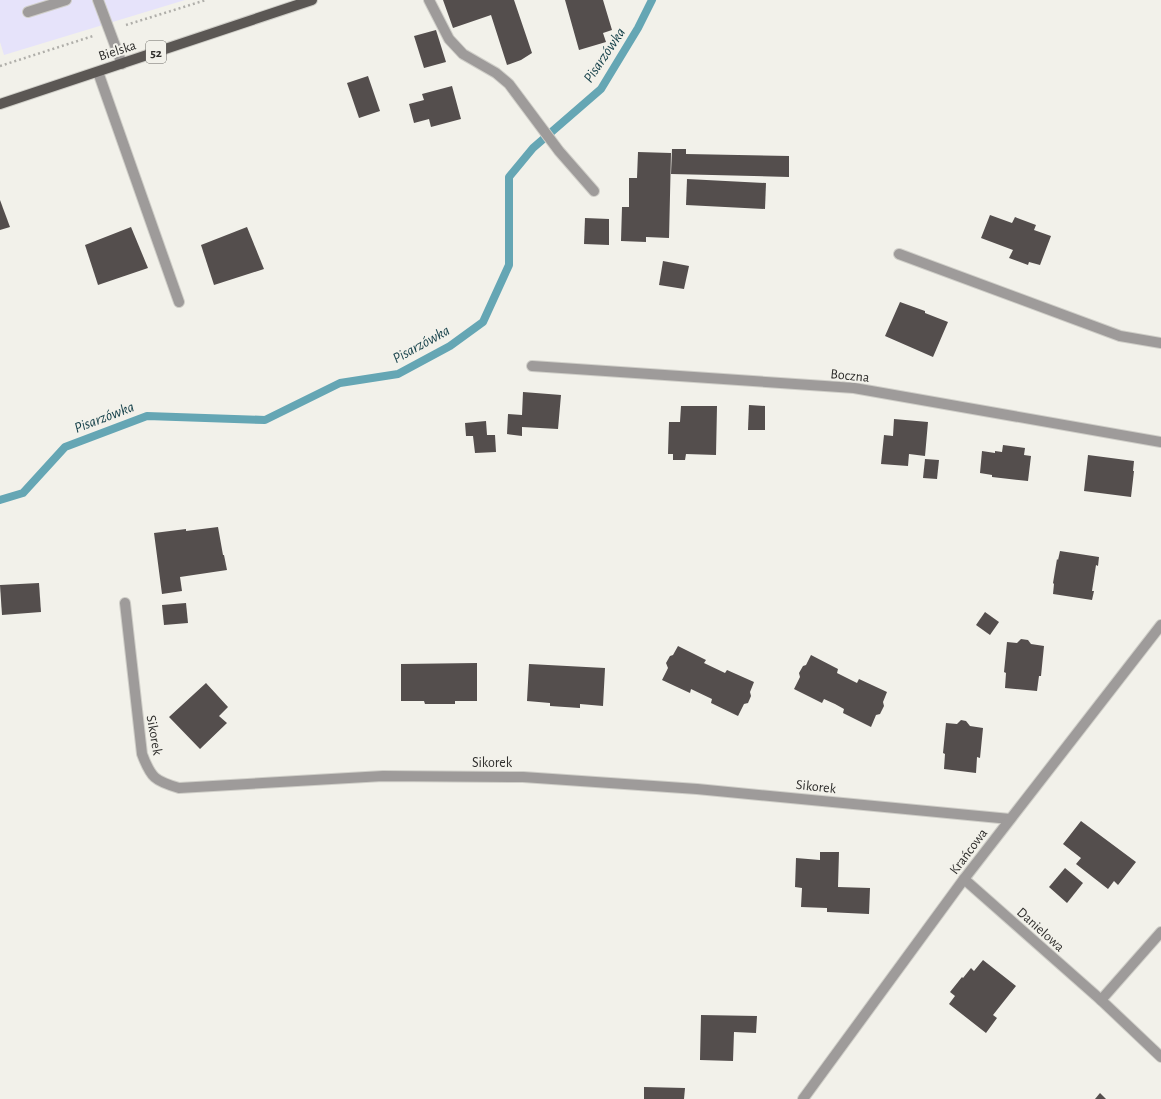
<svg xmlns="http://www.w3.org/2000/svg" width="1161" height="1099" font-family="'Alegreya Sans',sans-serif">
  <rect width="100%" height="100%" fill="#f2f1ea"/>
  <path fill="#e6e3fa" d="M0 0H185L4 55 0 42Z"/>
  <g fill="none" stroke-linecap="round" stroke-linejoin="round">
    <path stroke="#65a6b4" stroke-width="8" d="M0 500 23 493 65 447 147 416 265 420 340 383 398 374 450 346 483 322 509 265V177L533 148 601 89 638 28 652 0"/>
  </g>
  <g fill="#544e4d">
    <path d="M443 0H514L532 53 521 60 507 65 491 15 453 28Z"/>
    <path d="M565 0H603L612 30 603 33 606 42 579 50Z"/>
    <path d="M436 30 446 62 424 68 414 36Z"/>
    <path d="M368 76 380 111 359 118 347 83Z"/>
    <path d="M452 86 461 119 431 127 429 119 414 123 409 104 424 100 422 94Z"/>
    <path d="M672 149H686V154L789 156V177L671 174Z"/>
    <path d="M638 152 671 153 669 238 646 237V242L621 241 622 207H629V178H637Z"/>
    <path d="M687 179 766 183 765 209 686 205Z"/>
    <path d="M0 200 10 227 0 230Z"/>
    <path d="M990 215 1012 223 1015 217 1036 225 1034 230 1051 236 1040 265 1029 262 1028 265 1009 258 1013 250 981 238Z"/>
    <path d="M585 218 609 219V245L584 244Z"/>
    <path d="M131 227 148 268 98 285 85 245Z"/>
    <path d="M247 227 264 269 214 285 201 245Z"/>
    <path d="M663 261 689 266 684 289 659 285Z"/>
    <path d="M900 302 925 311V313L948 322 933 357 885 336Z"/>
    <path d="M523 392 561 395 558 429 522 427V436L507 434 508 414 522 415Z"/>
    <path d="M749 405 765 406V430H748Z"/>
    <path d="M681 406H717L716 455 686 454 685 460H673V454H668L669 422H680Z"/>
    <path d="M894 419 928 422 925 456 909 454 908 466 881 464 884 435 893 436Z"/>
    <path d="M486 421 487 435H495L496 452 475 453 473 436H466L465 423Z"/>
    <path d="M1003 445 1025 448 1024 455 1031 456 1028 481 992 477V475L980 473 982 451 995 453V451L1002 452Z"/>
    <path d="M1088 455 1134 461 1133 471H1134L1131 497 1084 491Z"/>
    <path d="M925 459 939 460 937 479 923 478Z"/>
    <path d="M218 527 223 555H224L227 570 180 577 182 591 162 594 154 533 186 529V531Z"/>
    <path d="M1060 551 1099 557 1098 566 1096 565 1092 591H1094L1092 600 1053 594 1054 584 1053 583 1057 559 1058 560Z"/>
    <path d="M39 583 41 612 2 615 0 585Z"/>
    <path d="M186 603 188 623 164 625 162 605Z"/>
    <path d="M985 612 999 622 990 635 976 625Z"/>
    <path d="M1021 639 1028 640 1031 644 1044 646 1041 676H1039L1037 691 1005 688 1006 673 1004 672 1007 642 1017 643Z"/>
    <path d="M678 646 706 660 704 663 725 673 727 670 754 682 750 692 751 696 748 703 744 704 738 716 711 703 712 699 691 689 690 693 662 680 668 668 666 663 670 656 673 655Z"/>
    <path d="M811 655 838 669 837 673 857 683 859 679 887 692 883 702 884 706 880 714 876 715 871 727 843 713 844 709 835 704 824 699 822 703 794 689 800 677 799 673 803 666 806 665Z"/>
    <path d="M477 663V701H455V704H425L424 701H401V664Z"/>
    <path d="M529 664 605 668 603 706 580 704V708L550 706V703L527 701Z"/>
    <path d="M206 683 228 707 219 716 227 723 200 749 169 717Z"/>
    <path d="M961 720 966 721 970 726 983 728 980 758 977 757 976 773 944 769 945 754 943 753 946 723 957 724Z"/>
    <path d="M1081 821 1136 862 1118 885 1114 881 1108 889 1076 864 1081 858 1063 844Z"/>
    <path d="M820 852H839L838 887 870 888 869 914 827 912V908L801 907 802 888 795 887 796 858 820 860Z"/>
    <path d="M1065 868 1083 883 1067 903 1049 887Z"/>
    <path d="M983 960 1016 986 993 1015 997 1018 986 1033 949 1004 955 996 950 992 962 977 963 978 971 968 974 971Z"/>
    <path d="M701 1015 757 1016 756 1033 734 1032 733 1061 700 1060Z"/>
    <path d="M644 1087 685 1088 684 1099H644Z"/>
    <path d="M1100 1093 1106 1099H1095Z"/>
  </g>
  <g fill="none" stroke-linecap="round" stroke-linejoin="round">
    <g stroke="#cfcec8" stroke-width="12">
      <g id="service">
        <path d="M98 0 122 64"/>
        <path d="M429 0 449 39 463 54 496 73 509 84 559 151 594 191"/>
        <path d="M28 12 66 0"/>
        <path d="M98 72 179 302"/>
        <path d="M899 254 1120 336 1161 343"/>
      </g>
    </g>
    <g stroke="#cfcec8" stroke-width="12">
      <g id="minor">
        <path d="M532 366 854 388 1161 442"/>
        <path d="M125 603 142 754C151 778 155 781 179 788L383 776 523 777 697 789 1010 819"/>
        <path d="M964 879 1101 1000 1161 1057"/>
        <path d="M1101 1000 1161 932"/>
        <path d="M803 1099 964 879 1161 625"/>
      </g>
    </g>
    <g stroke="#cfcec8" stroke-width="12">
      <path id="primary" d="M0 104 312 0"/>
    </g>
    <g stroke="#b0afaa" stroke-width="2.5" stroke-dasharray="2 3" stroke-linecap="butt">
      <path d="M126 25 206 0"/>
      <path d="M0 66 93 36"/>
    </g>
    <use href="#service" stroke="#9e9b9a" stroke-width="10"/>
    <use href="#minor" stroke="#9e9b9a" stroke-width="10"/>
    <use href="#primary" stroke="#5b5754" stroke-width="10"/>
  </g>
  <g text-anchor="middle" stroke-width="4" stroke-linejoin="round" paint-order="stroke">
    <rect fill="#f2f1ea" stroke="#6a6865" stroke-width="1" x="146" y="41" width="20" height="22" rx="3"/>
    <g font-size="13" font-weight="bold" fill="#2f2e2c">
      <text x="156" y="57">52</text>
    </g>
    <g font-size="14" fill="#2f2e2c" stroke="#f2f1ea">
      <text transform="translate(117 50) rotate(-18)" y="5">Bielska</text>
      <text transform="translate(850 375) rotate(6)" y="5">Boczna</text>
      <text transform="translate(155 735) rotate(80)" y="5">Sikorek</text>
      <text x="492" y="767">Sikorek</text>
      <text transform="translate(816 786) rotate(6)" y="5">Sikorek</text>
      <text transform="translate(968 851) rotate(-53)" y="5">Krańcowa</text>
      <text transform="translate(1041 929) rotate(42)" y="5">Danielowa</text>
    </g>
    <g font-size="15" font-style="italic" fill="#123e47" stroke="#f2f1ea">
      <text transform="translate(604 55) rotate(-56)" y="5">Pisarzówka</text>
      <text transform="translate(421 344) rotate(-29)" y="5">Pisarzówka</text>
      <text transform="translate(104 417) rotate(-21)" y="5">Pisarzówka</text>
    </g>
  </g>
</svg>
